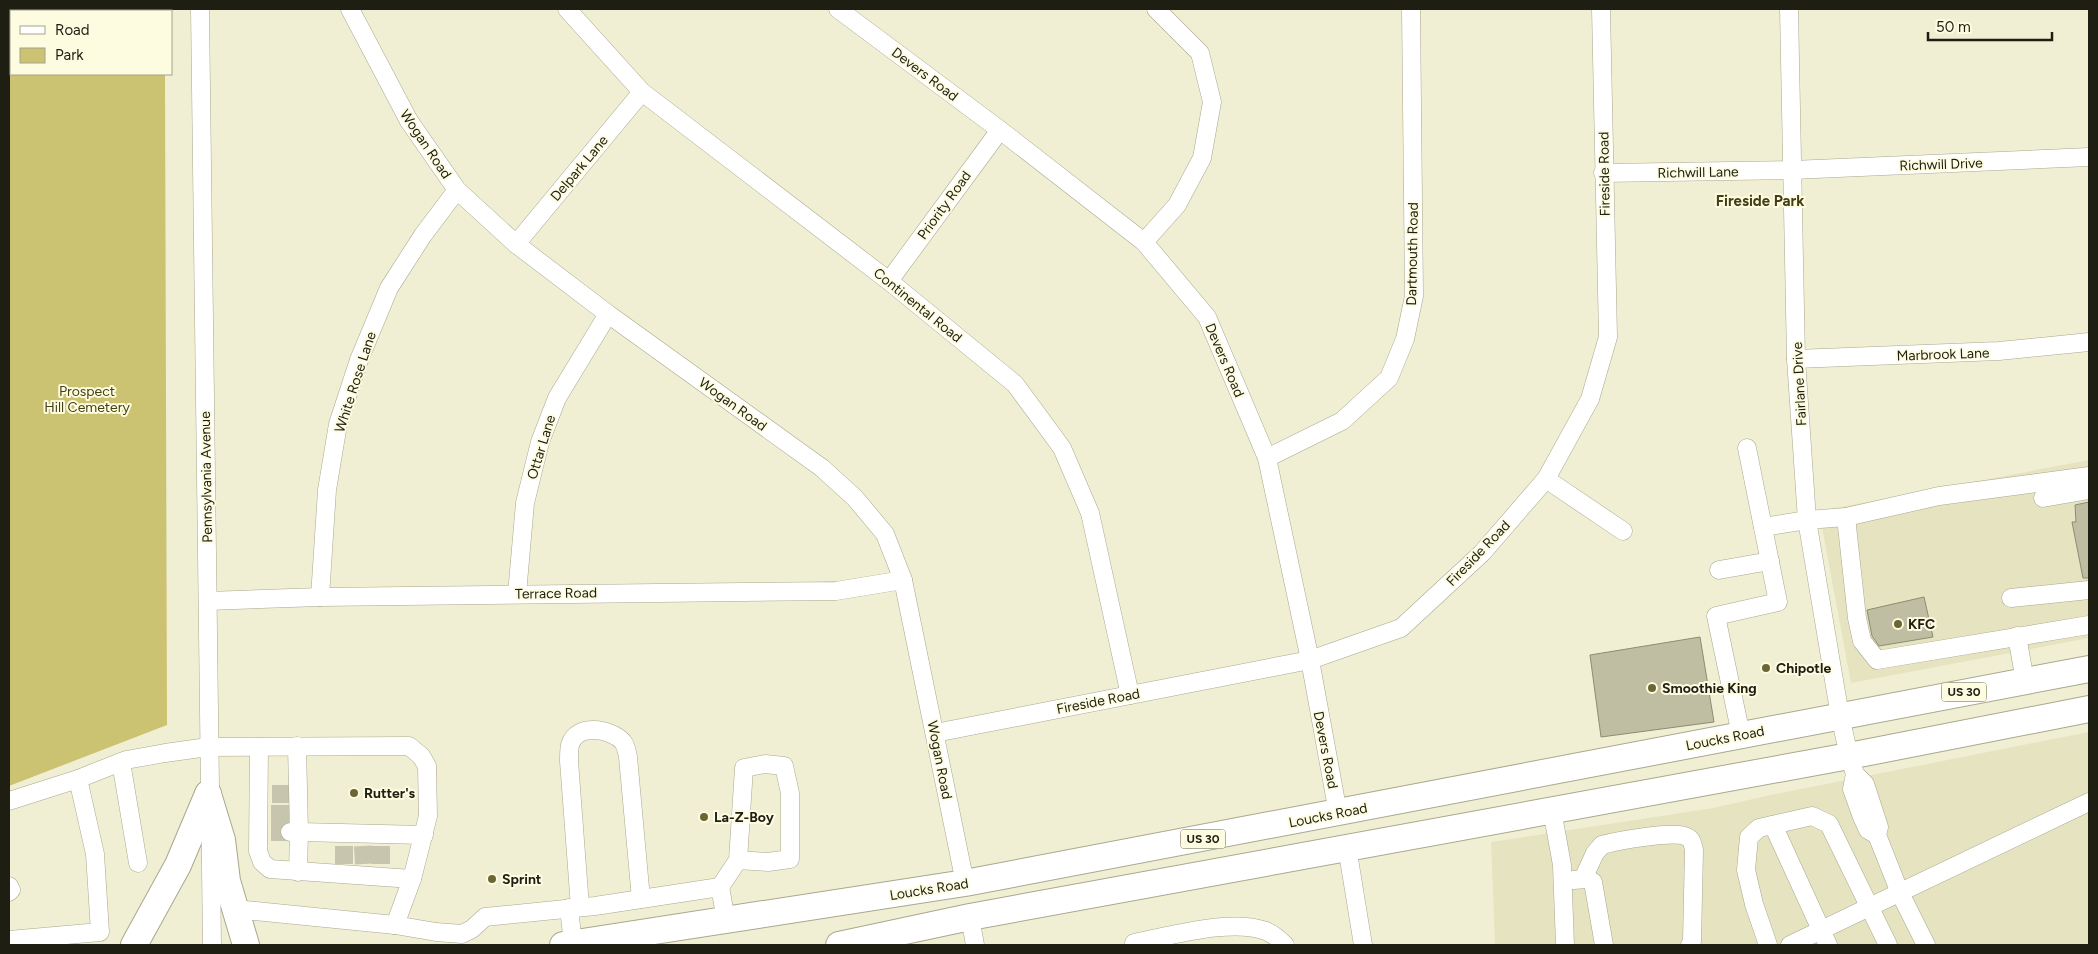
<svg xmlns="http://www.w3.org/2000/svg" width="2098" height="954" font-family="Figtree,sans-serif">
  <rect width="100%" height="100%" fill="#f1efd3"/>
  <g fill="#e6e4c0">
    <path d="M2089 460V638L1851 683 1819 511Z"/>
    <path d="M2089 732V945H1495L1491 842 1713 808 1775 794Z"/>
  </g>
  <path fill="#cbc371" d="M9 9H165V11H11V74H165L167 725 9 786Z"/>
  <g fill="#bfbea3" stroke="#8d8b72">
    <path d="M2089 502V578H2083L2072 522H2076L2075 505Z"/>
    <path d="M1924 597 1933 637 1879 646 1872 636 1867 610Z"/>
    <path d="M1700 637 1714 722 1601 737 1590 655Z"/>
  </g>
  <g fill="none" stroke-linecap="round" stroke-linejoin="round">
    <g stroke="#c7c5ad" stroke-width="18" stroke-dasharray="18 9" stroke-linecap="butt">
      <path d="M272 794H297"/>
      <path d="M271 814H291"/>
      <path d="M271 832H290"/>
      <path d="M344 846V864"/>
      <path d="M363 846 364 864"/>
      <path d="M381 864V846"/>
    </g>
    <g stroke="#a9a78d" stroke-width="19">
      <g id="minor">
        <path d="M200 9 212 945"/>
        <path d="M350 9 409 121 457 190 516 244 608 314 822 468 855 498 885 534 903 580 965 883"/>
        <path d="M567 9 642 92 889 281 1015 384 1062 448 1090 513 1130 695"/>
        <path d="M838 9 1000 130 1144 242 1207 317 1267 458 1310 660 1338 813"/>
        <path d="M1789 9 1796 359 1807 520 1840 716 1849 756 1855 774 1865 784 1879 827 1877 835 1900 893 1926 945"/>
        <path d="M1603 173 1792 170 2089 157"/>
        <path d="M1144 242 1177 205 1202 158 1212 102 1200 53 1156 9"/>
        <path d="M516 244 642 92"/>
        <path d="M889 281 1000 130"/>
        <path d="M1796 359 1999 351 2089 342"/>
        <path d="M1267 458 1342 421 1389 378 1405 339 1414 296 1411 9"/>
        <path d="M1546 479 1623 531"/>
        <path d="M2043 498 2089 490"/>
        <path d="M1846 517 1857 618 1862 641 1877 660 2089 625"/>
        <path d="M1763 527 1807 520 1846 517 1939 496 2089 476"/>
        <path d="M1719 570 1770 561"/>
        <path d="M517 594 525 503 540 442 557 398 608 314"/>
        <path d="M320 597 327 490 338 424 359 360 389 288 423 235 457 190"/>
        <path d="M2011 598 2089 590"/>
        <path d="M208 601 320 597 836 591 903 580"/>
        <path d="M2017 636 2025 681"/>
        <path d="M935 733 1310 660 1401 628 1482 553 1546 479 1590 399 1608 337 1601 9"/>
        <path d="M1741 735 1716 616 1778 602 1747 448"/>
        <path d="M297 746 299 832 424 835"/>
        <path d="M259 747 258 851 262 862 270 869 412 879"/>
        <path d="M121 762 138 863"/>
        <path d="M1855 774 1852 789 1862 817 1868 830 1877 835"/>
        <path d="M9 801 78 779 126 760 165 753 208 747 409 746 421 756 427 766 428 816 412 879 395 925"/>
        <path d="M1552 810 1562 865 1565 945"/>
        <path d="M1773 825 1828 945"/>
        <path d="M290 832H299L298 872"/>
        <path d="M1347 847 1363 945"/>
        <path d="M1583 879 1595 853 1602 845C1616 841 1675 830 1687 837 1692 839 1693 845 1694 850L1692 941 1690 945"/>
        <path d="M1573 880 1587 879 1593 882 1604 945"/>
        <path d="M9 886 11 890 9 892"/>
        <path d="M720 887 738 860 744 768 765 764 784 766 790 793V859L768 862 738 860"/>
        <path d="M580 907 569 761C569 756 569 750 570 745 576 723 611 728 623 742 626 746 627 752 628 757L641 899"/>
        <path d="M569 908 573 944"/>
        <path d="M235 909 395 925 436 932 462 934 472 929 485 917 595 906 720 887 726 920"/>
        <path d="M970 917 975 945"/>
        <path d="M9 940 100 932 95 854 78 779"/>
        <path d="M1134 943C1171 936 1231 918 1266 931 1273 934 1280 940 1285 945"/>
        <path d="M1768 945 1754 904 1746 870 1749 837 1759 828 1812 816 1829 824 1888 945"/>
        <path d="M1790 945 2089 802"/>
      </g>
    </g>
    <g stroke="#a9a78d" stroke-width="28">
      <g id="highway">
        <path d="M208 794 222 840 227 881 246 945"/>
        <path d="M134 945 178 865 208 794"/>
        <path d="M563 945 965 883 2089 669"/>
        <path d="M839 945 970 917 1849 756 2089 709"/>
      </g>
    </g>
    <use href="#minor" stroke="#fff" stroke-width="18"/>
    <use href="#highway" stroke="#fff" stroke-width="26"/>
  </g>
  <g fill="#6b6633" stroke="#fefce0" stroke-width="2">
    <circle cx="1898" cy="624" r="5"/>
    <circle cx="1766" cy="668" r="5"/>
    <circle cx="1652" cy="688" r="5"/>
    <circle cx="354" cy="793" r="5"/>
    <circle cx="704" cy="817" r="5"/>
    <circle cx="492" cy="879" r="5"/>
  </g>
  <g text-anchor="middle" stroke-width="4" stroke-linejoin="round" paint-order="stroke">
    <g fill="#fefce0" stroke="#616150" stroke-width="1">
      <rect x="1941.5" y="682.5" width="45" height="19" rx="4"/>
      <rect x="1180.5" y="829.5" width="45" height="19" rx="4"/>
    </g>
    <g font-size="12" font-weight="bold" fill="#1e1e13">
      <text x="1964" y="696">US 30</text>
      <text x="1203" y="843">US 30</text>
    </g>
    <g font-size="14" fill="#1e1e13" stroke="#fefce0">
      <text transform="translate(925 74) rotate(37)" y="5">Devers Road</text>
      <text transform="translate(426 144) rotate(56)" y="5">Wogan Road</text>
      <text transform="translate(1941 164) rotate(-2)" y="5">Richwill Drive</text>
      <text transform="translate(579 168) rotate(-50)" y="5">Delpark Lane</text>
      <text transform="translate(1698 172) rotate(-1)" y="5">Richwill Lane</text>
      <text transform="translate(1604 174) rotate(-91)" y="5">Fireside Road</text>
      <text transform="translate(944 205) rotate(-54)" y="5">Priority Road</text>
      <text transform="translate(1412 254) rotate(-89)" y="5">Dartmouth Road</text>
      <text transform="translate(918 305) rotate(39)" y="5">Continental Road</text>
      <text transform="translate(1943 354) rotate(-2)" y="5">Marbrook Lane</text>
      <text transform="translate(1225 360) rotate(67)" y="5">Devers Road</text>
      <text transform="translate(355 382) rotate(-72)" y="5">White Rose Lane</text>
      <text transform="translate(1799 384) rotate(-93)" y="5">Fairlane Drive</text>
      <text transform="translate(733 404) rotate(36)" y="5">Wogan Road</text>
      <text transform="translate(541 447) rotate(-73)" y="5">Ottar Lane</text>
      <text transform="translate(206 477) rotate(-91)" y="5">Pennsylvania Avenue</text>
      <text transform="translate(1478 553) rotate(-46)" y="5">Fireside Road</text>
      <text transform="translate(556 593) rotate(-1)" y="5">Terrace Road</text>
      <text transform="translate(1098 701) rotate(-11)" y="5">Fireside Road</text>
      <text transform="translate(1725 738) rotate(-11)" y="5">Loucks Road</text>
      <text transform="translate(1326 750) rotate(79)" y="5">Devers Road</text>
      <text transform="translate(940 760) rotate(79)" y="5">Wogan Road</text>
      <text transform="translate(1328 815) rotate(-11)" y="5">Loucks Road</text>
      <text transform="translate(929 889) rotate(-9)" y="5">Loucks Road</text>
    </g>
    <g font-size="14" fill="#444014" stroke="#fefce0">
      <text x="87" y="396">Prospect<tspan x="87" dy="16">Hill Cemetery</tspan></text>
    </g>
    <g font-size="14" font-weight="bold" fill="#1e1e13" stroke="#fefce0" text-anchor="start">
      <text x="1908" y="629">KFC</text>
      <text x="1776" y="673">Chipotle</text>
      <text x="1662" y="693">Smoothie King</text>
      <text x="364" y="798">Rutter's</text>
      <text x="714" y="822">La-Z-Boy</text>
      <text x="502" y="884">Sprint</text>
    </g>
    <g font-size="15" font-weight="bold" fill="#423f15" stroke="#fefce0">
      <text x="1760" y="206">Fireside Park</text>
    </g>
  </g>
  <rect width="2098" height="954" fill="none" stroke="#1e1e13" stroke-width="20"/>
  <rect x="10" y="10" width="162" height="65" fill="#fefce0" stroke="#a4a38e"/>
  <rect x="20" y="26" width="25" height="8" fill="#ffffff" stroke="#a4a38e"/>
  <text x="55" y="35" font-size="15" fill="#1e1e13">Road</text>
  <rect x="20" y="48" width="25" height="15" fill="#cbc371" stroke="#a4a38e"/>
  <text x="55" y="60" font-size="15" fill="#1e1e13">Park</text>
  <path d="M1928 32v8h124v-8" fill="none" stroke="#1e1e13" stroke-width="2.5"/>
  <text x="1936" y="32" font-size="15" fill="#1e1e13" stroke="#fefce0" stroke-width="4" paint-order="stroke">50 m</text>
</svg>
